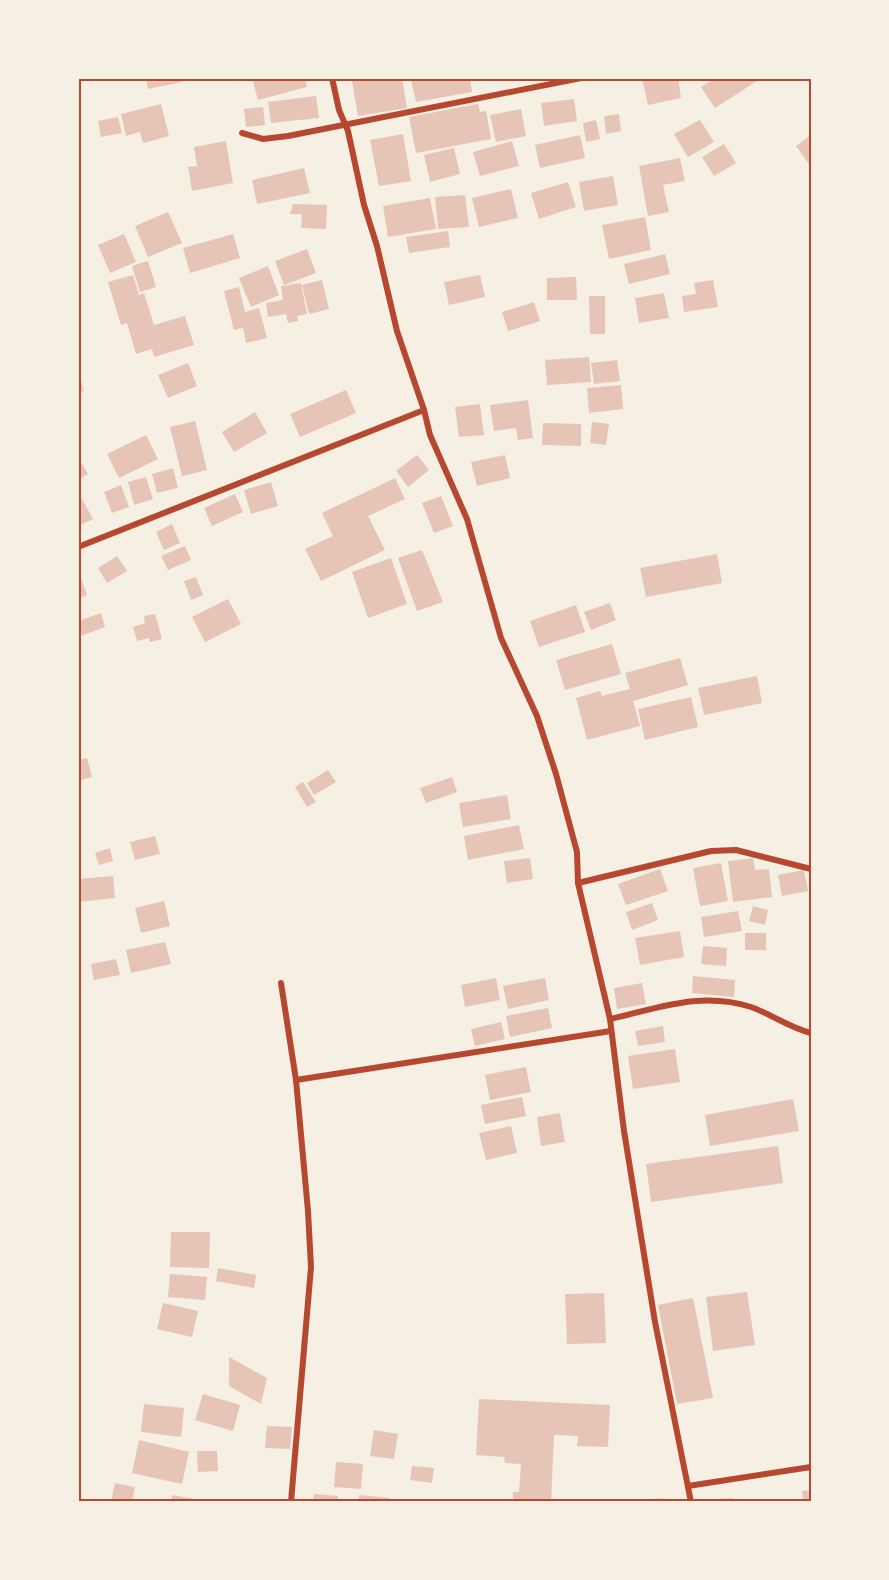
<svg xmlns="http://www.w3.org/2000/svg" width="889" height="1580" font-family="Manrope,sans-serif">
  <rect width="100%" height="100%" fill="#f6efe4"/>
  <g fill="#e6c5b7">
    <path d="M146 78H181L182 82 148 89Z"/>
    <path d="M252 78H305L307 87 258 100Z"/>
    <path d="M371 78H402L407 108 358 116 352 81Z"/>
    <path d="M424 78H470L472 92 416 102 411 80Z"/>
    <path d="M642 78H678L681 98 648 105Z"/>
    <path d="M715 78H755L757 81 715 108 701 87Z"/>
    <path d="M316 96 319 118 271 123 268 102Z"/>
    <path d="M574 99 577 121 544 126 541 103Z"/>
    <path d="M161 104 169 136 143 143 140 132 126 136 121 114Z"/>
    <path d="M478 104 480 112 486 111 491 139 416 153 409 117Z"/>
    <path d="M263 107 265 125 246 127 244 109Z"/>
    <path d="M521 109 526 136 496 142 490 115Z"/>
    <path d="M619 114 621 131 606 134 604 116Z"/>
    <path d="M118 117 122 133 101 137 98 121Z"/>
    <path d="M596 120 600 139 586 142 583 123Z"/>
    <path d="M700 120 714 142 688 157 674 134Z"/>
    <path d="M403 134 411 181 379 186 370 140Z"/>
    <path d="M580 135 585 158 540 168 535 145Z"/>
    <path d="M811 135V167L796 146Z"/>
    <path d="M226 141 233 183 192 191 188 167 197 166 194 147Z"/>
    <path d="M512 141 519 166 480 176 473 152Z"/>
    <path d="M724 144 736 163 714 176 702 157Z"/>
    <path d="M454 148 460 174 430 182 424 155Z"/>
    <path d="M680 158 685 181 663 185 669 212 648 216 639 166Z"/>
    <path d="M304 168 310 193 257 204 252 180Z"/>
    <path d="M613 176 618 205 584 211 579 182Z"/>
    <path d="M568 182 576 207 539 219 531 193Z"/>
    <path d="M511 189 518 218 479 227 472 198Z"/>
    <path d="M465 195 469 227 438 229 435 197Z"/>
    <path d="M430 198 436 229 388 237 383 206Z"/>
    <path d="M293 204 327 205 326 229 301 228 302 214H290Z"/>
    <path d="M168 212 182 243 148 257 135 226Z"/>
    <path d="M645 217 651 250 609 259 602 225Z"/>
    <path d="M448 231 450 247 409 253 406 237Z"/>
    <path d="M124 234 136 262 110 273 98 245Z"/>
    <path d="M233 234 240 258 190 273 183 248Z"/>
    <path d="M307 249 316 273 284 285 275 261Z"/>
    <path d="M665 254 670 274 629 284 624 264Z"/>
    <path d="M148 261 156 287 140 292 132 266Z"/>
    <path d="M268 266 279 295 251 307 239 278Z"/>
    <path d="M133 275 139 295 144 293 154 325 185 316 194 345 154 357 152 349 136 354 127 323 121 325 108 282Z"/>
    <path d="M480 275 485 297 449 305 444 282Z"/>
    <path d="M576 277 577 300H547V278Z"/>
    <path d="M322 280 329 309 309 314 302 285Z"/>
    <path d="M713 280 718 307 684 312 682 296 696 294 694 283Z"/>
    <path d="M301 283 307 314 297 316 298 321 288 323 286 314 268 317 266 303 283 300 281 286Z"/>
    <path d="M239 287 245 312 259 308 267 338 246 343 243 328 234 330 224 291Z"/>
    <path d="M664 293 669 318 639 323 635 298Z"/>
    <path d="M589 296H605V334H590Z"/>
    <path d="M534 302 540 321 508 331 502 312Z"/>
    <path d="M589 357 591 382 547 385 545 360Z"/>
    <path d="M617 360 620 381 594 384 591 363Z"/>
    <path d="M188 363 197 386 168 398 158 375Z"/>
    <path d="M78 371 84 391 78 393Z"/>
    <path d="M621 385 623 409 589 413 587 388Z"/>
    <path d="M346 390 356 413 300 437 290 414Z"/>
    <path d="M528 400 533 438 518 440 516 428 494 431 490 405Z"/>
    <path d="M480 404 484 435 459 437 455 407Z"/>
    <path d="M255 412 267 433 234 452 222 432Z"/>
    <path d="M195 421 207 470 182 476 170 427Z"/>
    <path d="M592 422 609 424 606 445 590 443Z"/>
    <path d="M543 423 581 424V446L542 445Z"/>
    <path d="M146 435 158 459 119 478 107 454Z"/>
    <path d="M417 455 429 470 408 487 396 471Z"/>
    <path d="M505 455 510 478 477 486 471 462Z"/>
    <path d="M78 457 88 474 78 480Z"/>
    <path d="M173 468 178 488 157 493 152 474Z"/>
    <path d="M146 477 153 499 134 505 128 482Z"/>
    <path d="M395 478 405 499 368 516 385 550 321 581 305 549 333 536 322 513Z"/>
    <path d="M271 482 278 506 251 514 244 490Z"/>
    <path d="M121 485 129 507 112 513 104 492Z"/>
    <path d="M235 494 243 512 212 526 204 508Z"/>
    <path d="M441 496 453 526 434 533 422 503Z"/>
    <path d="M82 499 93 519 78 526V501Z"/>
    <path d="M172 524 180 543 164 550 156 532Z"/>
    <path d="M185 546 191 560 168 570 161 556Z"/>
    <path d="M422 550 443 602 417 611 398 558Z"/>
    <path d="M717 554 722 583 646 597 640 568Z"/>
    <path d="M117 556 127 571 107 583 98 568Z"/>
    <path d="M391 558 407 604 368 618 352 572Z"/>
    <path d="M78 570 87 595 78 599Z"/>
    <path d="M196 577 203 595 191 600 184 581Z"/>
    <path d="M228 599 241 624 205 642 192 617Z"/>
    <path d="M610 603 616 620 591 630 584 612Z"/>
    <path d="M576 605 585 632 539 647 530 621Z"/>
    <path d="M101 613 105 627 78 637V621Z"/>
    <path d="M155 614 162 639 150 642 149 638 137 641 133 627 145 623 144 616Z"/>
    <path d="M612 644 621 674 565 690 556 660Z"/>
    <path d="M680 658 688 685 633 701 640 726 587 740 576 698 600 691 602 696 630 689 625 673Z"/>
    <path d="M757 676 762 703 704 715 698 688Z"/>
    <path d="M691 697 698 727 645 740 638 709Z"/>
    <path d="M87 758 92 777 78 781V760Z"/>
    <path d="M328 770 336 782 314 795 307 783Z"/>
    <path d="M452 777 457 792 426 803 420 788Z"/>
    <path d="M303 782 316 802 307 807 295 787Z"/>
    <path d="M507 795 511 819 463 827 459 803Z"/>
    <path d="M519 825 524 849 468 860 464 836Z"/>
    <path d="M155 836 160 854 135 860 130 842Z"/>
    <path d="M110 848 113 861 99 865 95 853Z"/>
    <path d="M530 858 533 879 507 883 504 861Z"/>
    <path d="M753 858 755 870 769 869 772 897 733 902 728 861Z"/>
    <path d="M721 863 728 901 700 906 693 868Z"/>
    <path d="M660 869 668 891 626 905 618 884Z"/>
    <path d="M804 870 808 891 782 896 778 875Z"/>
    <path d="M113 876 115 898 78 902V879Z"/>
    <path d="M164 901 170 926 141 933 135 908Z"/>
    <path d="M652 903 658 920 632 930 626 912Z"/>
    <path d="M753 906 768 910 765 925 749 921Z"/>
    <path d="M738 911 742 931 704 937 701 917Z"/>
    <path d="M680 931 684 957 640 965 635 938Z"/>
    <rect x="745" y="933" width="21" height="17"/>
    <path d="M165 942 171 964 131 973 126 950Z"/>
    <path d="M703 946 727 948 726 966 701 964Z"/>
    <path d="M116 959 120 975 94 980 91 964Z"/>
    <path d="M693 976 735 980 734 997 692 993Z"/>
    <path d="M496 978 500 1000 465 1007 461 985Z"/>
    <path d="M545 978 549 1000 508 1009 503 986Z"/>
    <path d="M642 983 646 1004 617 1009 614 988Z"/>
    <path d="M548 1008 552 1028 510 1037 506 1016Z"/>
    <path d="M501 1022 505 1039 475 1046 471 1029Z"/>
    <path d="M663 1026 665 1042 638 1046 635 1031Z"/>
    <path d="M675 1049 680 1082 633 1089 628 1056Z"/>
    <path d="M526 1067 531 1092 490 1100 485 1075Z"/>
    <path d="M522 1097 526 1116 485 1124 481 1105Z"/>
    <path d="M793 1099 799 1131 710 1146 705 1115Z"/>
    <path d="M560 1113 565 1142 541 1146 537 1117Z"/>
    <path d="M511 1126 517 1153 486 1160 479 1133Z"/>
    <path d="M778 1146 783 1183 651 1202 646 1164Z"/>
    <path d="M171 1232H210L209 1268 170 1267Z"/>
    <path d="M218 1268 256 1275 254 1288 216 1281Z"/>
    <path d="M170 1274 207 1277 205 1300 168 1297Z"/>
    <path d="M747 1292 755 1345 713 1351 706 1297Z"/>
    <path d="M604 1293 606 1343 567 1344 565 1294Z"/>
    <path d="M693 1298 713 1398 677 1404 658 1305Z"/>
    <path d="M163 1303 198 1311 192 1337 157 1329Z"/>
    <path d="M229 1357 267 1378 261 1404 229 1386Z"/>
    <path d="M203 1394 240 1405 233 1431 195 1420Z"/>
    <path d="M479 1399 610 1405 608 1447 577 1446 578 1436 554 1435 551 1502H513V1492H519L521 1464 505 1463 504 1457 476 1455Z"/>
    <path d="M144 1404 184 1408 181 1437 141 1432Z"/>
    <path d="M267 1426 292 1427 290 1449 265 1448Z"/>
    <path d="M374 1430 398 1434 394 1459 370 1456Z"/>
    <path d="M139 1440 189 1452 182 1484 132 1473Z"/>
    <path d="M197 1451H217L218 1471 198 1472Z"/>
    <path d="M336 1462 363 1464 361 1489 334 1487Z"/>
    <path d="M412 1466 434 1468 432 1483 410 1480Z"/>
    <path d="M115 1483 135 1487 132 1502H111Z"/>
    <path d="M811 1490V1502H804L802 1491Z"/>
    <path d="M314 1494 338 1496V1502H313Z"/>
    <path d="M172 1495 206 1501V1502H171Z"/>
    <path d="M359 1495 390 1498V1502H359Z"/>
    <path d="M665 1498V1502H634V1500Z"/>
    <path d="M733 1498 734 1502H706V1500Z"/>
  </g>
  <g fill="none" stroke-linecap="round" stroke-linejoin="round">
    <g stroke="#b5482f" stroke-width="6">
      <path d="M332 78 339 110 348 131 364 205 377 246 397 331 424 410 430 435 467 519 501 638 537 716 556 774 577 852 578 883 610 1019 624 1131 655 1322 691 1502"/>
      <path d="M242 133 263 139 288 136 581 78"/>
      <path d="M78 547 424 410"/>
      <path d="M578 883 711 851 736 850 811 869"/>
      <path d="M281 983 296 1080 308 1211 311 1267 291 1502"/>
      <path d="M610 1019C659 1008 701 991 751 1007 771 1014 790 1028 811 1033"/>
      <path d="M296 1080 611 1031"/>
      <path d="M688 1486 811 1467"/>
    </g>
  </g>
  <rect width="889" height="1580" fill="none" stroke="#f6efe4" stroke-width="159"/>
  <rect x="80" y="80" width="730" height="1420" fill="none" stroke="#b5482f" stroke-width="2"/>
</svg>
